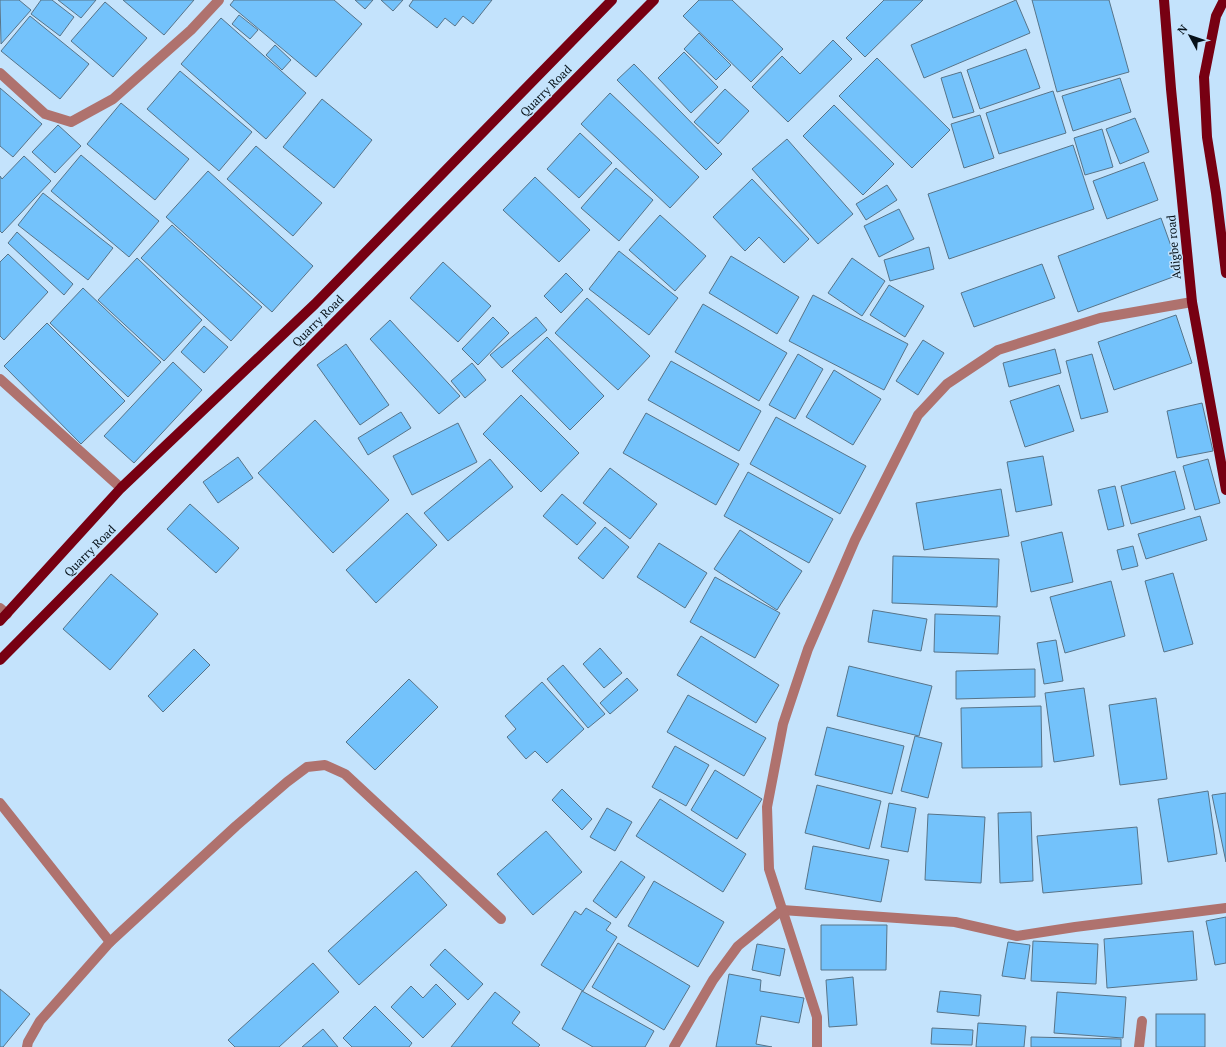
<svg xmlns="http://www.w3.org/2000/svg" width="1226" height="1047" font-family="'PT Serif',serif">
  <rect width="100%" height="100%" fill="#c4e3fc"/>
  <g fill="#73c2fb" stroke="#577489">
    <path d="M0 0H19L31 10 1 44Z"/>
    <path d="M41 0H52L74 17 60 36 31 14Z"/>
    <path d="M58 0H96L81 18Z"/>
    <path d="M123 0H194L164 35Z"/>
    <path d="M234 0H334L362 24 316 77 230 5Z"/>
    <path d="M355 0H373L365 9Z"/>
    <path d="M381 0H403L393 11Z"/>
    <path d="M413 0H492L473 24 463 16 455 26 445 18 437 28 409 6Z"/>
    <path d="M699 0H732L783 49 751 82 683 16Z"/>
    <path d="M884 0H923L865 57 846 38Z"/>
    <path d="M1016 0 1030 33 924 78 911 45Z"/>
    <path d="M1032 0H1109L1129 72 1057 92Z"/>
    <path d="M105 2 147 38 113 77 71 41Z"/>
    <path d="M239 15 258 30 250 39 232 24Z"/>
    <path d="M30 16 89 64 60 99 1 51Z"/>
    <path d="M221 18 306 93 266 139 181 64Z"/>
    <path d="M699 33 731 65 716 80 684 49Z"/>
    <path d="M833 40 852 59 788 122 752 87 782 56 800 74Z"/>
    <path d="M275 45 291 60 282 70 266 55Z"/>
    <path d="M1026 49 1040 88 980 109 967 70Z"/>
    <path d="M684 52 718 87 691 113 658 78Z"/>
    <path d="M877 58 950 130 912 168 839 96Z"/>
    <path d="M634 64 722 154 706 170 617 80Z"/>
    <path d="M180 71 252 132 219 171 147 109Z"/>
    <path d="M961 72 974 112 953 118 941 78Z"/>
    <path d="M1120 78 1131 112 1073 131 1062 96Z"/>
    <path d="M0 88 42 124 13 157 0 146Z"/>
    <path d="M725 89 749 111 718 144 694 122Z"/>
    <path d="M1053 91 1066 133 999 154 986 113Z"/>
    <path d="M610 93 699 177 670 208 581 124Z"/>
    <path d="M322 99 372 140 334 188 283 147Z"/>
    <path d="M121 103 189 159 155 200 87 144Z"/>
    <path d="M834 105 894 164 863 195 803 136Z"/>
    <path d="M980 115 994 158 964 168 951 124Z"/>
    <path d="M1135 118 1149 152 1120 164 1106 129Z"/>
    <path d="M58 125 81 146 55 173 32 152Z"/>
    <path d="M1102 129 1113 167 1085 175 1074 138Z"/>
    <path d="M580 133 612 163 579 198 547 169Z"/>
    <path d="M787 139 853 214 818 244 752 169Z"/>
    <path d="M1073 145 1094 209 949 259 928 194Z"/>
    <path d="M256 146 322 203 293 236 227 179Z"/>
    <path d="M81 155 159 221 129 257 51 191Z"/>
    <path d="M24 156 51 181 2 233 0 231V176L2 179Z"/>
    <path d="M1144 162 1158 200 1107 219 1093 181Z"/>
    <path d="M616 168 653 200 619 241 581 208Z"/>
    <path d="M208 171 313 266 272 312 166 217Z"/>
    <path d="M535 177 590 230 559 262 503 210Z"/>
    <path d="M752 179 809 239 784 263 759 237 745 251 713 217Z"/>
    <path d="M887 185 897 200 866 220 856 204Z"/>
    <path d="M43 193 113 248 88 280 18 225Z"/>
    <path d="M899 209 914 239 879 257 864 226Z"/>
    <path d="M660 215 706 256 675 291 629 250Z"/>
    <path d="M1161 218 1181 274 1078 312 1058 256Z"/>
    <path d="M172 225 262 307 231 341 141 258Z"/>
    <path d="M17 232 73 284 64 295 8 243Z"/>
    <path d="M929 247 934 269 890 281 884 260Z"/>
    <path d="M619 251 678 298 649 335 589 289Z"/>
    <path d="M8 254 48 292 4 340 0 336V262Z"/>
    <path d="M731 256 799 297 777 334 709 293Z"/>
    <path d="M137 258 202 320 164 361 98 300Z"/>
    <path d="M852 258 885 281 862 316 828 293Z"/>
    <path d="M443 262 491 306 458 342 410 298Z"/>
    <path d="M1042 264 1055 298 974 327 961 293Z"/>
    <path d="M566 273 583 290 561 313 544 296Z"/>
    <path d="M889 285 924 306 905 337 870 315Z"/>
    <path d="M83 288 161 362 128 397 50 323Z"/>
    <path d="M813 295 908 344 884 390 789 341Z"/>
    <path d="M587 298 650 356 618 390 555 333Z"/>
    <path d="M703 304 787 353 759 401 675 352Z"/>
    <path d="M1176 315 1192 363 1114 390 1098 342Z"/>
    <path d="M493 317 509 333 478 365 462 349Z"/>
    <path d="M536 317 547 330 502 368 490 355Z"/>
    <path d="M390 320 460 396 439 414 370 339Z"/>
    <path d="M47 323 125 401 81 444 4 366Z"/>
    <path d="M204 326 228 347 204 373 181 352Z"/>
    <path d="M547 337 604 396 570 430 512 371Z"/>
    <path d="M923 340 944 353 918 395 896 381Z"/>
    <path d="M346 344 389 405 360 425 317 365Z"/>
    <path d="M1055 349 1061 373 1009 387 1003 363Z"/>
    <path d="M798 354 823 369 795 419 769 405Z"/>
    <path d="M1092 354 1108 412 1081 419 1066 361Z"/>
    <path d="M671 361 761 411 739 451 648 400Z"/>
    <path d="M173 362 202 390 134 463 104 436Z"/>
    <path d="M472 363 486 380 465 398 451 381Z"/>
    <path d="M834 370 881 399 853 445 806 417Z"/>
    <path d="M1059 385 1074 431 1025 447 1010 401Z"/>
    <path d="M521 395 579 453 541 492 483 434Z"/>
    <path d="M1202 403 1213 451 1177 458 1167 411Z"/>
    <path d="M401 412 411 428 368 455 358 438Z"/>
    <path d="M646 413 739 464 716 505 623 453Z"/>
    <path d="M776 417 866 466 840 514 750 464Z"/>
    <path d="M315 420 389 500 333 553 258 473Z"/>
    <path d="M458 423 477 462 412 495 393 456Z"/>
    <path d="M1043 456 1052 505 1016 512 1007 462Z"/>
    <path d="M238 457 253 478 218 503 203 482Z"/>
    <path d="M490 459 513 487 448 541 424 513Z"/>
    <path d="M1208 459 1220 503 1195 510 1183 466Z"/>
    <path d="M610 468 657 504 630 539 583 503Z"/>
    <path d="M1175 471 1185 509 1131 524 1121 486Z"/>
    <path d="M748 472 833 519 809 563 724 516Z"/>
    <path d="M1115 486 1124 526 1108 530 1098 490Z"/>
    <path d="M1001 489 1009 536 924 550 916 503Z"/>
    <path d="M562 494 596 523 577 545 543 516Z"/>
    <path d="M190 504 239 548 216 573 167 529Z"/>
    <path d="M407 513 437 545 376 603 346 570Z"/>
    <path d="M1200 516 1207 540 1146 559 1138 534Z"/>
    <path d="M605 527 629 547 603 579 578 558Z"/>
    <path d="M740 530 802 571 777 610 714 569Z"/>
    <path d="M1062 532 1073 582 1031 592 1021 542Z"/>
    <path d="M659 543 707 573 685 608 637 577Z"/>
    <path d="M1133 546 1138 566 1122 570 1117 550Z"/>
    <path d="M893 556 999 559 997 607 892 603Z"/>
    <path d="M1173 573 1193 644 1164 652 1145 581Z"/>
    <path d="M111 574 158 614 110 670 63 629Z"/>
    <path d="M715 577 780 613 755 658 690 622Z"/>
    <path d="M1111 581 1125 636 1065 653 1050 597Z"/>
    <path d="M873 610 927 619 921 651 868 642Z"/>
    <path d="M935 614 1000 616 998 654 934 652Z"/>
    <path d="M701 636 779 685 756 723 677 675Z"/>
    <path d="M1056 640 1063 681 1044 684 1037 643Z"/>
    <path d="M600 648 622 673 604 688 583 664Z"/>
    <path d="M194 649 210 665 163 712 148 696Z"/>
    <path d="M563 665 605 714 588 728 547 679Z"/>
    <path d="M849 666 932 686 919 736 837 716Z"/>
    <path d="M1035 669V697L956 699V671Z"/>
    <path d="M627 678 638 690 610 714 600 703Z"/>
    <path d="M409 679 438 707 375 770 346 742Z"/>
    <path d="M542 682 584 729 547 763 535 751 526 759 507 737 516 729 505 716Z"/>
    <path d="M1084 688 1094 756 1054 762 1045 693Z"/>
    <path d="M688 695 766 738 744 776 667 732Z"/>
    <path d="M1156 698 1167 779 1120 785 1109 705Z"/>
    <path d="M1041 706 1042 767 962 768 961 708Z"/>
    <path d="M827 727 904 746 892 794 815 775Z"/>
    <path d="M915 736 942 743 928 798 901 791Z"/>
    <path d="M675 746 709 765 686 806 652 787Z"/>
    <path d="M715 770 762 799 737 839 691 810Z"/>
    <path d="M817 785 881 801 869 849 805 833Z"/>
    <path d="M562 789 592 819 582 830 552 800Z"/>
    <path d="M1208 791 1217 854 1168 862 1158 799Z"/>
    <path d="M1226 793V862L1212 795Z"/>
    <path d="M660 799 746 854 723 892 636 836Z"/>
    <path d="M889 803 916 808 908 852 881 847Z"/>
    <path d="M607 808 632 822 615 851 590 837Z"/>
    <path d="M1031 812 1033 881 1000 883 998 813Z"/>
    <path d="M928 814 985 817 981 883 925 880Z"/>
    <path d="M1137 827 1142 884 1043 893 1037 836Z"/>
    <path d="M546 831 582 872 533 915 497 874Z"/>
    <path d="M813 846 889 860 881 902 805 889Z"/>
    <path d="M621 861 645 877 616 918 593 901Z"/>
    <path d="M416 871 447 905 359 985 328 951Z"/>
    <path d="M654 881 724 922 698 967 628 926Z"/>
    <path d="M586 908 611 923 606 930 617 937 583 991 541 965 575 911 581 915Z"/>
    <path d="M1226 917V963L1215 965 1206 921Z"/>
    <path d="M821 925H887L886 970H821Z"/>
    <path d="M1193 931 1197 980 1107 988 1104 939Z"/>
    <path d="M1033 941 1098 944 1096 984 1031 981Z"/>
    <path d="M1008 942 1030 945 1025 979 1002 976Z"/>
    <path d="M618 943 690 986 664 1030 592 987Z"/>
    <path d="M757 944 785 949 780 976 752 970Z"/>
    <path d="M445 949 483 984 468 1000 430 965Z"/>
    <path d="M313 963 339 992 279 1047H235L228 1040Z"/>
    <path d="M729 974 761 980 760 991 804 998 799 1023 761 1016 756 1044 772 1047H716Z"/>
    <path d="M853 977 857 1025 829 1027 826 980Z"/>
    <path d="M436 984 456 1004 423 1038 391 1007 411 986 423 998Z"/>
    <path d="M0 989 30 1014 3 1047H0Z"/>
    <path d="M582 991 654 1031 645 1047H593L562 1029Z"/>
    <path d="M940 991 981 995 979 1016 937 1012Z"/>
    <path d="M495 992 520 1012 512 1023 540 1045 538 1047H451Z"/>
    <path d="M1057 992 1126 997 1123 1038 1054 1033Z"/>
    <path d="M375 1006 412 1043 409 1047H352L343 1038Z"/>
    <rect x="1156" y="1014" width="49" height="33"/>
    <path d="M978 1023 1026 1026 1024 1047H976Z"/>
    <path d="M932 1028 973 1030 972 1045 931 1044Z"/>
    <path d="M323 1029 338 1047H302Z"/>
    <path d="M1031 1037 1121 1039V1047H1031Z"/>
  </g>
  <g fill="none" stroke-linecap="round" stroke-linejoin="round">
    <g stroke="#af726e" stroke-width="10">
      <path d="M0 73 45 114 71 122 113 99 191 30 219 0"/>
      <path d="M0 379 121 488"/>
      <path d="M0 608 7 614"/>
      <path d="M0 803 110 942"/>
      <path d="M27 1047 28 1042 40 1021 110 942 236 826 287 782 307 767 325 765 345 774 501 919"/>
      <path d="M674 1047 713 980 738 946 782 910 955 922 1017 936 1075 927 1226 908"/>
      <path d="M817 1047V1017L769 869 767 807 783 724 808 649 855 540 918 415 947 384 998 350 1100 318 1192 302"/>
      <path d="M1139 1047 1142 1021"/>
    </g>
    <g stroke="#770012" stroke-width="10">
      <path d="M1164 0 1171 89 1192 302 1226 490"/>
      <path d="M1224 0 1216 16 1204 77 1207 137 1216 193 1226 273"/>
      <path d="M0 621 121 488 315 304 612 0"/>
      <path d="M0 660 654 0"/>
    </g>
  </g>
  <g text-anchor="middle" stroke-width="3" stroke-linejoin="round" paint-order="stroke">
    <g font-size="12" fill="#061119" stroke="#c4e3fc">
      <text transform="translate(546 91) rotate(-45)" y="4">Quarry Road</text>
      <text transform="translate(1174 247) rotate(-95)" y="4">Adigbe road</text>
      <text transform="translate(318 321) rotate(-45)" y="4">Quarry Road</text>
      <text transform="translate(90 551) rotate(-45)" y="4">Quarry Road</text>
    </g>
  </g>
  <g transform="translate(1190 36) rotate(310)" stroke="#c4e3fc" stroke-width="3" paint-order="stroke">
  <path d="M0-3L7 15L0 10L-7 15Z" fill="#061119"/>
  <text y="-6" font-size="11" font-weight="bold" text-anchor="middle" fill="#061119">N</text>
  </g>
</svg>
